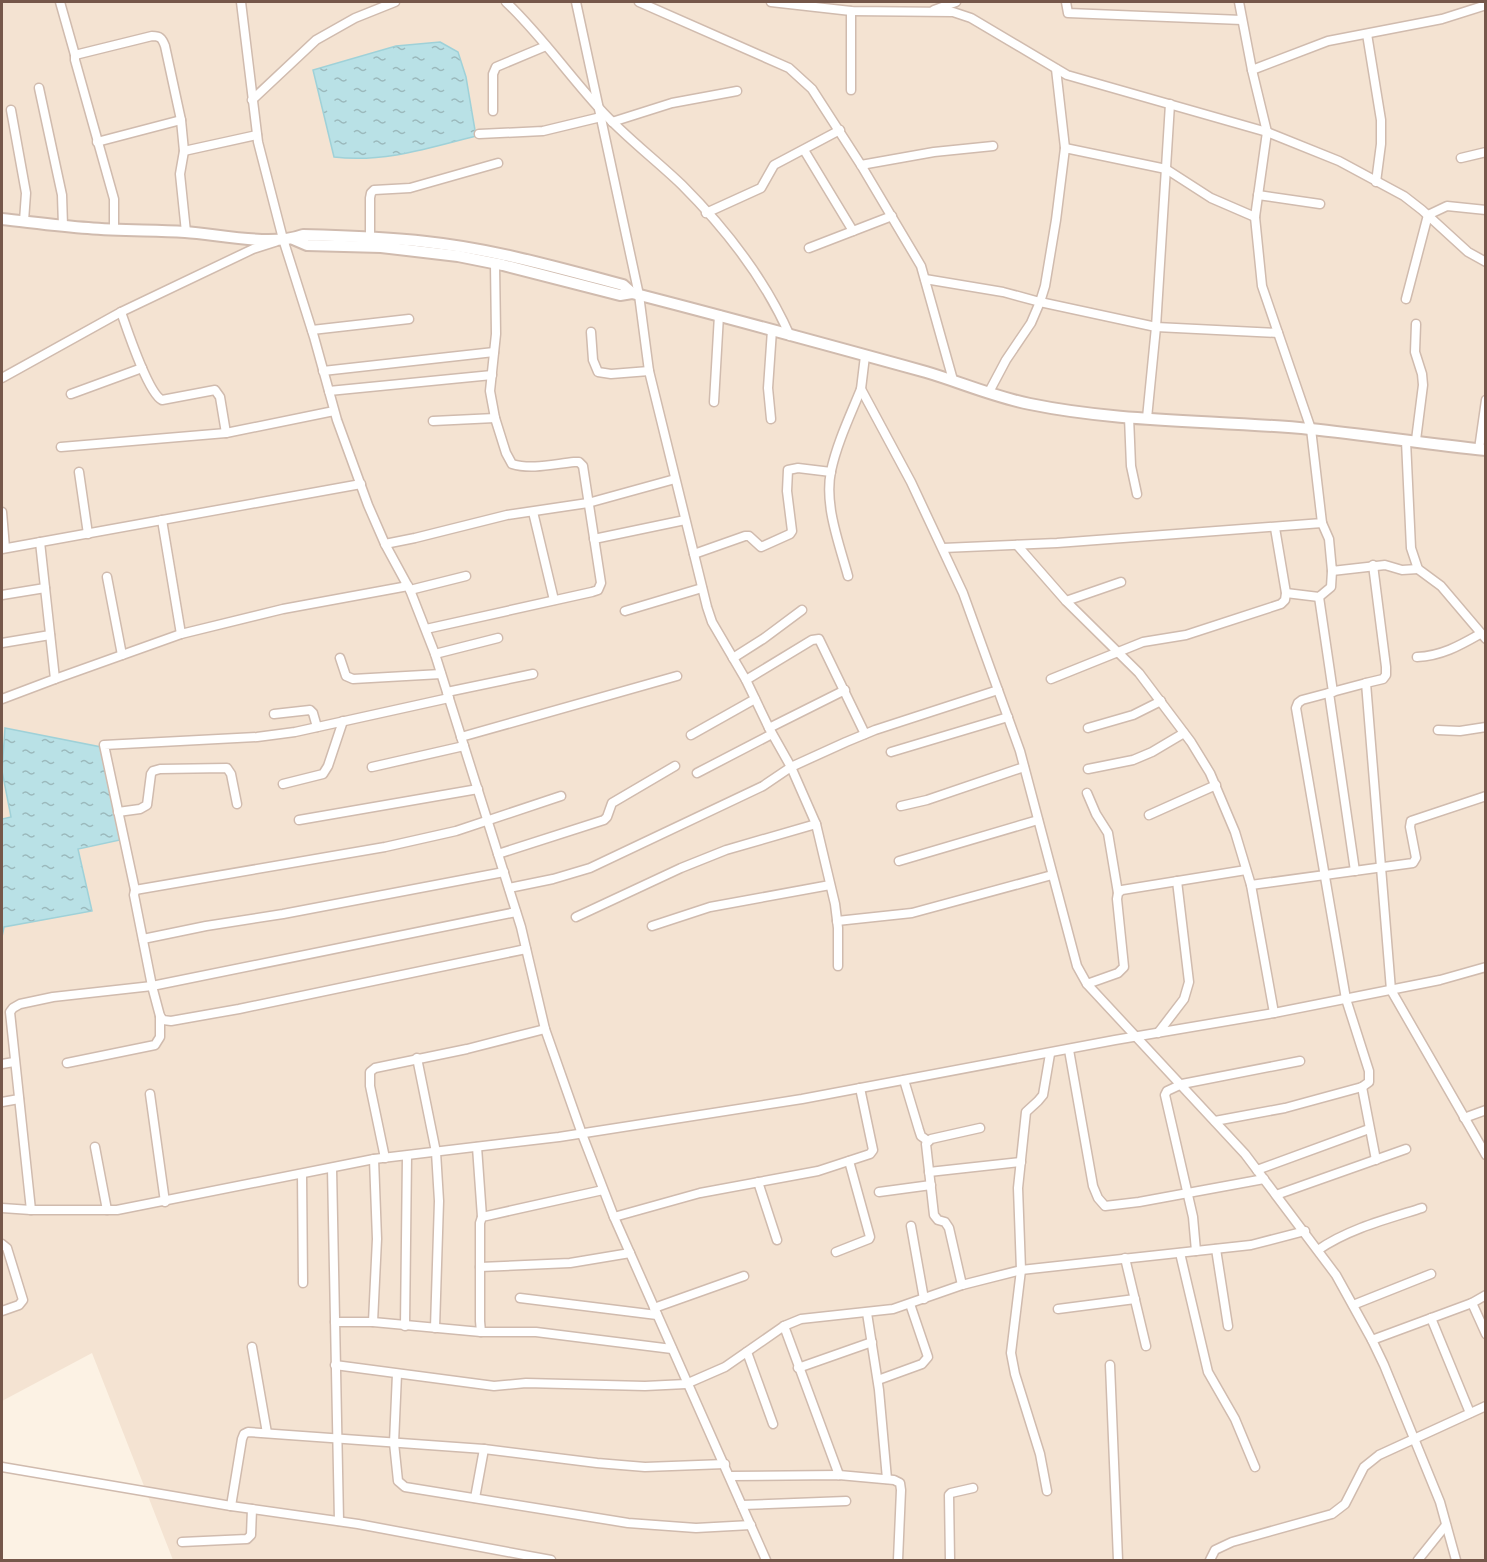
<svg xmlns="http://www.w3.org/2000/svg" width="1487" height="1562" font-family="'Fira Sans',sans-serif">
  <defs>
    <pattern id="water-ripples" width="26" height="14" patternUnits="userSpaceOnUse" patternTransform="scale(1.5)"><rect width="26" height="14" fill="#b9e1e6"/><path d="M2 4q2-2 4 0t4 0M15 11q2-2 4 0t4 0" fill="none" stroke="#9bb9bc"/></pattern>
  </defs>
  <rect width="100%" height="100%" fill="#fcf2e4"/>
  <path fill="#f4e3d2" d="M2 2H1485V1560H173L92 1353 2 1401Z"/>
  <g fill="url(#water-ripples)" stroke="#9fd1d8" stroke-width="1.5">
    <path d="M440 42 458 52 466 77 476 136C429 148 383 163 334 157L313 70 396 46Z"/>
    <path d="M5 728 101 747 120 840 78 849 92 911 4 927 2 937V819L11 817 2 771Z"/>
  </g>
  <g fill="none" stroke-linecap="round" stroke-linejoin="round">
    <g stroke="#d0bbae" stroke-width="11">
      <g id="minor">
        <path d="M60 2 75 55"/>
        <path d="M241 2 258 142 283 239 314 337 337 420 368 505 385 544 410 590 435 654 521 927 545 1029 582 1134 614 1217 766 1560"/>
        <path d="M506 2C540 34 567 73 599 108 624 136 655 159 682 185 726 229 765 279 790 336"/>
        <path d="M576 2 639 295 649 371 707 607 712 622 746 680 769 728 791 767 816 824 835 904 838 928V966"/>
        <path d="M639 2 789 68 812 89 861 165 921 266 953 380"/>
        <path d="M771 2 851 11 953 12 971 18 1067 75 1267 132 1339 161 1404 196 1422 210 1468 252 1486 262"/>
        <path d="M1066 2 1068 13 1242 20"/>
        <path d="M934 10 956 2"/>
        <path d="M1367 34 1381 120V144L1376 182"/>
        <path d="M1056 69 1065 148"/>
        <path d="M1252 70 1328 41 1442 19 1486 5"/>
        <path d="M39 88 62 195 63 226"/>
        <path d="M851 90V11"/>
        <path d="M252 100 316 40 355 18 395 2"/>
        <path d="M11 110 26 193 24 221"/>
        <path d="M493 111V74L496 67 546 46"/>
        <path d="M612 122 672 103 737 91"/>
        <path d="M479 134 543 131 601 117"/>
        <path d="M97 142 181 120"/>
        <path d="M804 150 853 231"/>
        <path d="M184 151 257 135"/>
        <path d="M1461 158 1486 152"/>
        <path d="M861 165 934 152 993 146"/>
        <path d="M1258 195 1320 204"/>
        <path d="M706 213 761 188 774 165 840 130"/>
        <path d="M114 229V199L75 60V55L152 36C160 36 162 38 165 46L181 120 184 151 180 174 186 232"/>
        <path d="M370 237V198L371 193 374 190 410 188 498 163"/>
        <path d="M809 248 892 216"/>
        <path d="M925 279 1003 292 1040 302 1156 327 1278 333"/>
        <path d="M1406 299 1428 215 1447 206 1486 210"/>
        <path d="M121 312C127 329 148 393 162 400L215 390 220 397 226 433"/>
        <path d="M312 330 409 319"/>
        <path d="M591 332 593 360 598 372 611 374 649 371"/>
        <path d="M865 356 861 389 911 482 963 593 1020 751 1077 966 1087 984 1245 1154 1336 1275 1372 1340 1384 1365 1440 1502 1456 1560"/>
        <path d="M323 371 494 352"/>
        <path d="M2 378 121 312 253 249 275 242"/>
        <path d="M329 391 492 375"/>
        <path d="M989 392 1006 360 1031 323 1040 302 1045 286 1056 220 1065 148 1166 169 1211 198 1255 217"/>
        <path d="M71 394 142 368"/>
        <path d="M714 402 719 315"/>
        <path d="M1129 417 1131 466 1137 494"/>
        <path d="M1147 418 1156 327 1170 104"/>
        <path d="M771 419 768 388 772 330"/>
        <path d="M433 421 495 418"/>
        <path d="M1416 440 1423 385 1422 374 1415 352 1416 324"/>
        <path d="M1406 441 1411 548 1418 569 1441 586 1486 639"/>
        <path d="M61 447 226 433 334 411"/>
        <path d="M1479 449 1486 400"/>
        <path d="M79 472 88 534"/>
        <path d="M2 512 5 548"/>
        <path d="M533 512 554 600"/>
        <path d="M162 520 181 634"/>
        <path d="M1322 523 1329 539 1332 571 1385 565 1402 570 1418 569"/>
        <path d="M594 539 685 520"/>
        <path d="M385 544 415 538 507 515 588 503 675 479"/>
        <path d="M1017 545 1066 601 1139 673 1191 742 1210 773 1235 832 1251 885 1274 1013"/>
        <path d="M943 548 1057 543 1322 523 1311 429 1262 286 1255 217 1267 132 1252 70 1239 2"/>
        <path d="M2 549 361 484"/>
        <path d="M694 554 745 536H749L761 547 790 534 792 531 787 491 788 470 798 468 831 472"/>
        <path d="M1373 565 1386 667V675L1383 679 1366 683 1391 990 1486 1155"/>
        <path d="M848 576C839 543 824 505 831 471 837 443 850 416 861 389"/>
        <path d="M107 577 122 655"/>
        <path d="M410 590 466 576"/>
        <path d="M1286 593 1319 597 1331 587 1332 571"/>
        <path d="M2 595 45 588"/>
        <path d="M1319 597 1333 692"/>
        <path d="M1066 601 1121 582"/>
        <path d="M625 611 702 588"/>
        <path d="M426 629 592 592 598 590 601 583 583 466 579 462H574C554 464 531 470 512 464L506 453 495 418 490 391 496 334 495 264"/>
        <path d="M2 643 50 635"/>
        <path d="M435 654 498 638"/>
        <path d="M1417 657C1441 656 1459 646 1480 634"/>
        <path d="M340 658 346 676 353 679 441 674"/>
        <path d="M733 658 763 639 802 610"/>
        <path d="M55 679 181 634 283 609 408 586"/>
        <path d="M1051 679 1143 642 1186 635 1281 604 1285 600 1286 593 1275 528"/>
        <path d="M746 680 812 640 819 639 865 734"/>
        <path d="M447 692 533 674"/>
        <path d="M1329 693 1355 871"/>
        <path d="M449 698 295 732 257 737 104 745 135 890 134 895 152 986 160 1016 163 1020 171 1021 239 1009 526 949"/>
        <path d="M2 699 55 679 40 542"/>
        <path d="M274 714 310 710 313 713 317 727"/>
        <path d="M769 728 845 690"/>
        <path d="M1088 728 1133 715 1161 701"/>
        <path d="M1438 730 1460 731 1486 727"/>
        <path d="M691 735 755 699"/>
        <path d="M461 737 677 676"/>
        <path d="M891 752 1008 717"/>
        <path d="M372 767 464 746"/>
        <path d="M1088 769 1133 760 1152 752 1184 733"/>
        <path d="M697 773 772 734"/>
        <path d="M283 784 323 774 328 766 343 721"/>
        <path d="M1087 793 1096 814 1108 833 1118 893"/>
        <path d="M901 806 927 800 1024 767"/>
        <path d="M118 812 140 809 147 805 151 774 153 771 160 769 227 768 231 774 237 804"/>
        <path d="M1149 815 1216 785"/>
        <path d="M299 820 478 789"/>
        <path d="M498 854 604 820 607 817 612 803 675 766"/>
        <path d="M899 861 1038 820"/>
        <path d="M1251 885 1413 863 1416 858 1410 827 1411 821 1486 796"/>
        <path d="M509 888 553 879 590 868 763 786 791 767 846 742 875 730 998 690"/>
        <path d="M135 890 385 847 456 831 561 796"/>
        <path d="M576 917 681 868 726 850 816 824"/>
        <path d="M837 921 912 913 1052 875"/>
        <path d="M652 926 710 907 830 885"/>
        <path d="M143 939 206 926 283 914 504 872"/>
        <path d="M1087 984 1118 973 1124 967 1117 899 1118 893 1122 890 1246 870"/>
        <path d="M1158 1033 1184 999 1189 982 1177 881"/>
        <path d="M1069 1050 1093 1186 1098 1198 1105 1206 1139 1202 1264 1179"/>
        <path d="M417 1058 436 1152 439 1201 435 1328"/>
        <path d="M67 1063 155 1045 160 1037V1016"/>
        <path d="M2 1064 14 1062"/>
        <path d="M904 1080 919 1130 921 1136 928 1141"/>
        <path d="M1362 1087 1376 1160"/>
        <path d="M150 1094 165 1202"/>
        <path d="M2 1102 19 1099"/>
        <path d="M1464 1118 1486 1110"/>
        <path d="M1215 1121 1285 1108 1362 1087 1369 1082V1071L1346 999 1296 708 1298 703 1302 700 1366 683"/>
        <path d="M95 1147 107 1210"/>
        <path d="M477 1147 482 1217"/>
        <path d="M385 1158 370 1086V1072L375 1068 467 1049 545 1029"/>
        <path d="M332 1168 339 1521"/>
        <path d="M1257 1170 1369 1129"/>
        <path d="M929 1172 1021 1162"/>
        <path d="M302 1174 303 1283"/>
        <path d="M758 1182 777 1240"/>
        <path d="M879 1192 931 1185"/>
        <path d="M1276 1195 1406 1149"/>
        <path d="M2 1208 31 1210H117L374 1159 559 1137 802 1099 1115 1040 1274 1013 1440 980 1486 967"/>
        <path d="M31 1210 10 1012 13 1008 20 1004 53 997 152 986 516 912"/>
        <path d="M614 1217 700 1193 818 1171 870 1154 873 1150 860 1088"/>
        <path d="M911 1226 924 1299"/>
        <path d="M2 1244 7 1248 23 1300 19 1305 2 1311"/>
        <path d="M1216 1249 1228 1326"/>
        <path d="M1318 1250C1348 1229 1387 1219 1422 1208"/>
        <path d="M1196 1251 1193 1217 1165 1095 1167 1091 1182 1084 1300 1061"/>
        <path d="M836 1252 869 1239 870 1237 849 1161"/>
        <path d="M1180 1253 1208 1372 1235 1419 1255 1467"/>
        <path d="M1125 1258 1146 1346"/>
        <path d="M480 1267 570 1263 630 1253"/>
        <path d="M962 1285 949 1228 945 1222 938 1220 934 1215 926 1144 931 1139 980 1128"/>
        <path d="M520 1298 657 1315"/>
        <path d="M1472 1303 1486 1334"/>
        <path d="M1353 1305 1431 1274"/>
        <path d="M654 1308 744 1276"/>
        <path d="M1058 1309 1135 1299"/>
        <path d="M867 1313 879 1390 887 1479"/>
        <path d="M1431 1318 1470 1413"/>
        <path d="M335 1322H373L481 1332H536L672 1349"/>
        <path d="M373 1322 377 1239 374 1159"/>
        <path d="M405 1326 407 1156"/>
        <path d="M784 1326 839 1475"/>
        <path d="M481 1332 480 1321V1223L482 1217 603 1190"/>
        <path d="M1372 1340 1472 1303 1486 1295"/>
        <path d="M252 1347 267 1433"/>
        <path d="M747 1352 773 1424"/>
        <path d="M335 1365 494 1386 526 1383 645 1386 686 1384 725 1367 784 1326 801 1319 893 1309 962 1285 1021 1270 1251 1245 1305 1231"/>
        <path d="M1110 1365 1118 1560"/>
        <path d="M798 1368 872 1342"/>
        <path d="M397 1374 394 1443 398 1481 405 1487 628 1523 696 1528 751 1525"/>
        <path d="M878 1380 922 1364 928 1357 910 1304"/>
        <path d="M2 1467 231 1506 358 1524 551 1560"/>
        <path d="M730 1476 839 1475 894 1480 900 1483 901 1490 898 1560"/>
        <path d="M1047 1491 1040 1454 1015 1374 1011 1353 1021 1270 1018 1188 1026 1112 1038 1101 1043 1095 1050 1054"/>
        <path d="M475 1498 484 1449"/>
        <path d="M742 1505 846 1501"/>
        <path d="M231 1506 242 1439 244 1434 248 1432 484 1449 597 1463 645 1467 725 1464"/>
        <path d="M182 1542 247 1539 251 1535 252 1509"/>
        <path d="M950 1560 949 1495 951 1493 973 1488"/>
        <path d="M1210 1560 1215 1550 1232 1542 1332 1514 1345 1504 1364 1467 1379 1455 1486 1406"/>
        <path d="M1418 1560 1446 1525"/>
      </g>
    </g>
    <g stroke="#d0bbae" stroke-width="14">
      <g id="tertiary">
        <path d="M2 219C30 222 59 226 88 228 120 231 152 230 185 232 218 234 271 247 303 235 344 236 385 237 426 242 493 249 559 268 623 285L632 293"/>
        <path d="M293 239 307 245 381 247 458 256 503 265 620 295 632 293C730 318 828 345 926 372 960 382 994 397 1030 404 1122 423 1217 420 1310 429 1369 435 1427 444 1486 450"/>
      </g>
    </g>
    <use href="#minor" stroke="#fff" stroke-width="8"/>
    <use href="#tertiary" stroke="#fff" stroke-width="10"/>
  </g>
  <rect width="1487" height="1562" fill="none" stroke="#75574a" stroke-width="6"/>
</svg>
